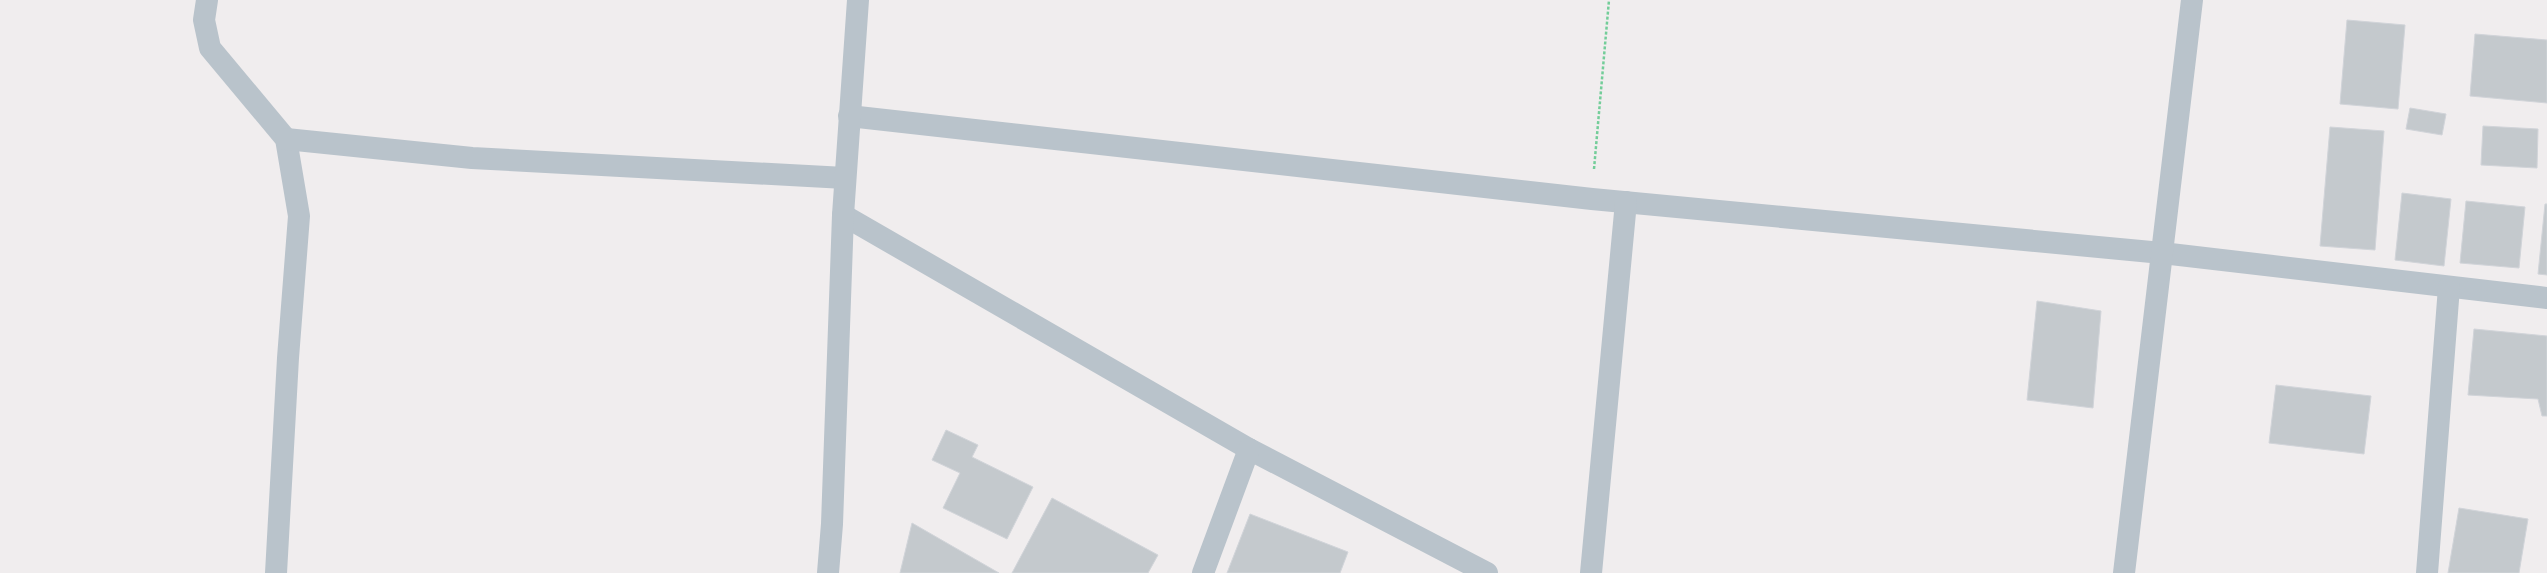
<svg xmlns="http://www.w3.org/2000/svg" width="2547" height="573" font-family="'DejaVu Sans',sans-serif">
  <rect width="100%" height="100%" fill="#f0edee"/>
  <g fill="#c4c9cd" stroke="#d1d4d9">
    <path d="M2347 20 2405 25 2398 109 2340 104Z"/>
    <path d="M2475 34 2547 40V103L2470 96Z"/>
    <path d="M2410 108 2446 114 2442 135 2406 129Z"/>
    <path d="M2483 126 2538 129 2537 168 2481 165Z"/>
    <path d="M2330 127 2384 131 2375 250 2320 246Z"/>
    <path d="M2402 193 2451 199 2444 266 2395 260Z"/>
    <path d="M2466 201 2525 207 2519 268 2460 263Z"/>
    <path d="M2545 204H2547V275L2538 274Z"/>
    <path d="M2037 301 2101 311 2093 408 2027 400Z"/>
    <path d="M2474 329 2547 336V416H2542L2538 399 2468 395Z"/>
    <path d="M2276 385 2371 396 2364 454 2269 443Z"/>
    <path d="M946 430 978 445 972 457 1033 487 1007 539 943 508 960 473 932 460Z"/>
    <path d="M1052 498 1158 555 1148 573H1012Z"/>
    <path d="M2459 508 2528 519 2519 573H2448Z"/>
    <path d="M1250 514 1348 552 1340 573H1227Z"/>
    <path d="M912 523 999 573H900Z"/>
  </g>
  <g fill="none" stroke-linecap="round" stroke-linejoin="round">
    <path stroke="#73cd99" stroke-width="2.5" stroke-dasharray="3 2" stroke-linecap="butt" d="M1594 169 1609 0"/>
    <g stroke="#b9c3cb" stroke-width="22">
      <path d="M207 0 204 20 210 48 286 139 299 216 288 358 276 573"/>
      <path d="M849 116 1592 199 2162 253 2547 298"/>
      <path d="M286 139 472 158 845 178"/>
      <path d="M843 215 1249 449 1487 573"/>
      <path d="M828 573 832 524 843 215 858 0"/>
      <path d="M1203 573 1249 449"/>
      <path d="M1591 573 1626 202"/>
      <path d="M2124 573 2192 0"/>
      <path d="M2427 573 2449 287"/>
    </g>
  </g>
</svg>
